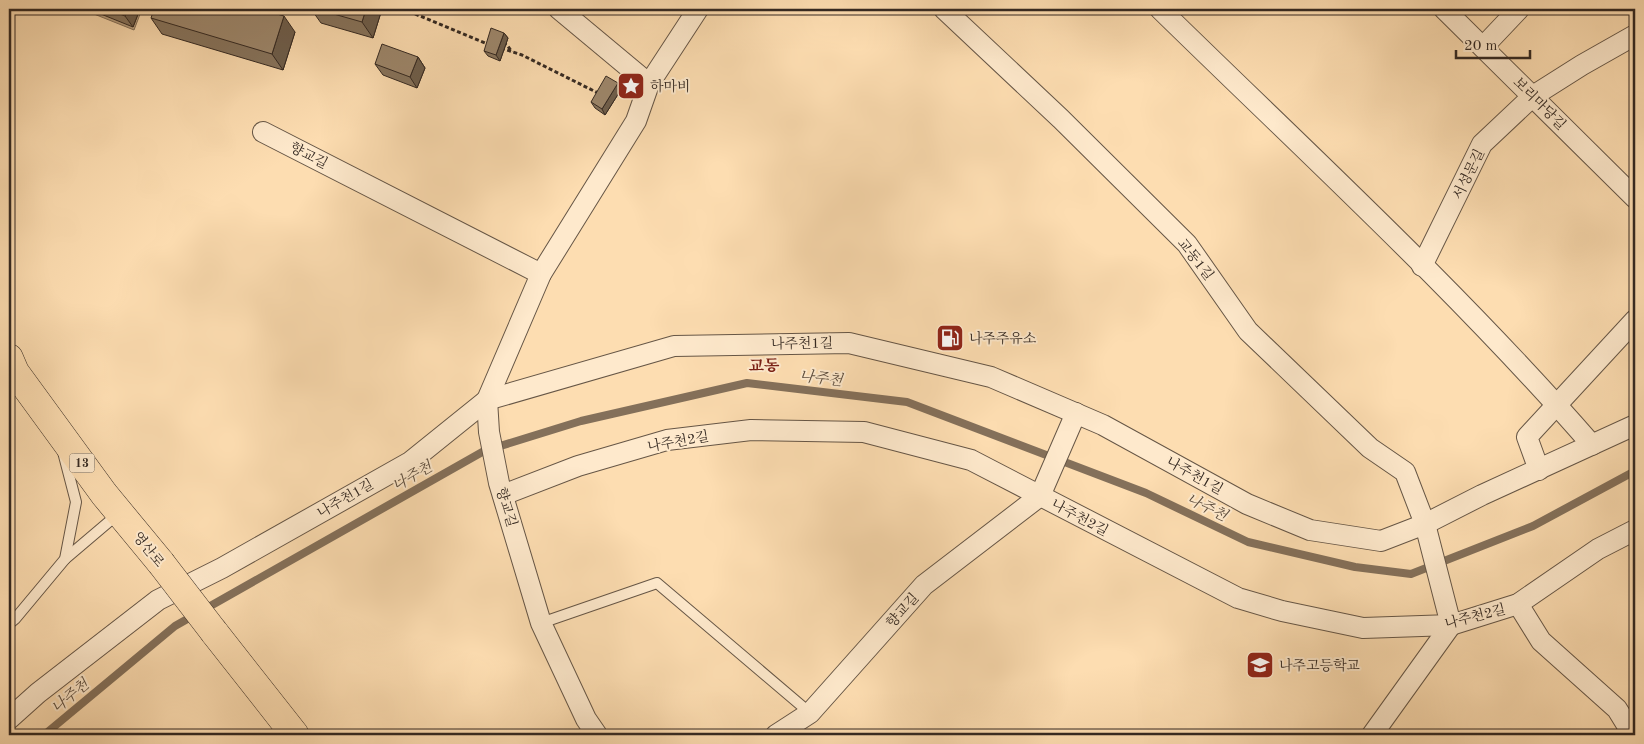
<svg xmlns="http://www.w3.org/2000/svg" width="1644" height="744" font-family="'Old Standard TT','Noto Serif KR',serif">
  <rect width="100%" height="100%" fill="#fdddb1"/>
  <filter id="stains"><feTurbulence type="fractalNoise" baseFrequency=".004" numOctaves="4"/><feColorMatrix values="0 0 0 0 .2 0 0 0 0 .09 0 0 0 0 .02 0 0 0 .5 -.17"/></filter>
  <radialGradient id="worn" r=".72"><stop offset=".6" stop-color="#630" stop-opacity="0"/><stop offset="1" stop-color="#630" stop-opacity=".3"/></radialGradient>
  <path fill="#b9a080" stroke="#84705a" d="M90 9H142L134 30 89 12Z"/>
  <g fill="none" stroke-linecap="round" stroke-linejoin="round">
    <path stroke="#84705a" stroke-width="8" d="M44 735 175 626 484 451 581 421 747 383 907 402 1146 493 1248 542 1355 567 1411 574 1533 526 1635 471"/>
    <g stroke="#665646" stroke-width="12">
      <g id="lane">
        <path d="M65 559 118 514"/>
        <path d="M541 623 657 583 810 713"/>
        <path d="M9 624 15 619 65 559 76 502 63 452"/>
      </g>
    </g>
    <g stroke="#665646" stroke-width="22">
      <g id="street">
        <path d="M559 9 649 84"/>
        <path d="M944 9 1061 119 1187 244 1248 331 1370 448 1405 472 1425 524 1451 625 1372 735"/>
        <path d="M1160 9C1306 152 1458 291 1592 445"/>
        <path d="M1444 9 1635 198"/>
        <path d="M1483 47 1519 9"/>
        <path d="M263 132 541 274"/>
        <path d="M1422 266 1482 144 1533 96 1582 65 1635 35"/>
        <path d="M1539 470 1527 437 1635 320"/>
        <path d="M503 495 578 466 667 440 751 430 864 432 971 460 1238 598 1282 611 1363 628 1451 625 1518 604 1598 549 1635 530"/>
        <path d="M1518 604 1541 641 1617 709 1633 735"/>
        <path d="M9 719 38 693 158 600 222 568 410 462 487 400 674 346 849 343 991 377 1103 425 1247 504 1310 530 1381 541 1425 524 1482 495 1635 425"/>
        <path d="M597 735 586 719 541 623 499 483 489 432 487 400 541 274 636 121 649 84 698 9"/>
        <path d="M776 735 810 713 924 585 1040 496 1076 413"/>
      </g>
    </g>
    <g stroke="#342922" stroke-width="29">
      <g id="primary">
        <path d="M9 358 15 372 104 494 161 563"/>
        <path d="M214 632 295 735"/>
      </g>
    </g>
    <g stroke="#342922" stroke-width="3" stroke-dasharray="4 2.5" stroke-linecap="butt">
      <path d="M403 9 490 45"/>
      <path d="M503 43 507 45 512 52"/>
      <path d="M501 48 522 55 600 94"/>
    </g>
    <use href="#lane" stroke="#fee9cc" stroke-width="10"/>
    <use href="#street" stroke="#fee9cc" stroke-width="20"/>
    <use href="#primary" stroke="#fdddb1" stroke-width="28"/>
    <g stroke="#342922" stroke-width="29" stroke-linecap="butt">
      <path id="primary-bridge" d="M161 563 214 632"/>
    </g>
    <use href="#primary-bridge" stroke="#fdddb1" stroke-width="28"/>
  </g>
  <g fill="#87745d" stroke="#342922">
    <path d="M90 9H140L133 27 91 10Z"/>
    <path d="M311 9H382L373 38 321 23Z"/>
    <path d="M151 18 295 32 283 70 162 34Z"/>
    <path d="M504 33 508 38 500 61 488 56 484 51Z"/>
    <path d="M418 57 425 68 417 88 383 75 375 64Z"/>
    <path d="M622 88 605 115 595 108 591 102Z"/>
  </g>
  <g fill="#6e5e4c" stroke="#342922">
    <path d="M128 9H140L133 27 125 16Z"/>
    <path d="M366 9H382L373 38 362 22Z"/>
    <path d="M284 16 295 32 283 70 272 54Z"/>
    <path d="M504 33 508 38 500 61 496 55Z"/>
    <path d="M418 57 425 68 417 88 410 77Z"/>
    <path d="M618 83 622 88 605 115 602 109Z"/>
  </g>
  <g fill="#9d876c" stroke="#342922">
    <path d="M107 9H128L125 16Z"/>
    <path d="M154 9H259L284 16 272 54 151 18Z"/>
    <path d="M316 9H366L362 22Z"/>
    <path d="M491 28 504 33 496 55 484 51Z"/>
    <path d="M382 44 418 57 410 77 375 64Z"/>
    <path d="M606 76 618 83 602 109 591 102Z"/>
  </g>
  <defs>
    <g id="sight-square" transform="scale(1.4375)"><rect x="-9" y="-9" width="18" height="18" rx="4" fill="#8f2418" stroke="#fee9cc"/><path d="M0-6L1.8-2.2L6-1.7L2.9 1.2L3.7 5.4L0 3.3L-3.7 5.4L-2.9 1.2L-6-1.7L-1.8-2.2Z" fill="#fff"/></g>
    <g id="fuel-square" transform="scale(1.4375)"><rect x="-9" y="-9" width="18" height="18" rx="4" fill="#8f2418" stroke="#fee9cc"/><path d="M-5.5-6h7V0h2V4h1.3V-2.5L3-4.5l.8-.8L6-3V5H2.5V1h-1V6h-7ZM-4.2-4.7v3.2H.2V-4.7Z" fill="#fff"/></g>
    <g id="school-square" transform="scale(1.4375)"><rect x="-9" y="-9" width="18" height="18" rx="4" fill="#8f2418" stroke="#fee9cc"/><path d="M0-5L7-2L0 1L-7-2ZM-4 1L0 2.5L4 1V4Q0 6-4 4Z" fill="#fff"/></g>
  </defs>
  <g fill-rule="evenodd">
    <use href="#sight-square" x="631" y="86"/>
    <use href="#fuel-square" x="950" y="338"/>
    <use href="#school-square" x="1260" y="665"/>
  </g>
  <g text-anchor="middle" stroke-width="4" stroke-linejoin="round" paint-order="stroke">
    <rect fill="#fee9cc" stroke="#716355" stroke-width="1" x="69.5" y="453.5" width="25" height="19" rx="4"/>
    <g font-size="12" font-weight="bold" fill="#342922">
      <text x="82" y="467">13</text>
    </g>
    <g font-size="14" fill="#342922" stroke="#fee9cc" text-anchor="start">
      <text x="650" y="91">하마비</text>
      <text x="969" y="343">나주주유소</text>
      <text x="1279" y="670">나주고등학교</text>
    </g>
    <g font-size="14" fill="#342922" stroke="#fee9cc">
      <text transform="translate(1540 103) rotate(45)" y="5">보리마당길</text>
      <text transform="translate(309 155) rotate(27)" y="5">향교길</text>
      <text transform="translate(1468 174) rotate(-64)" y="5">서성문길</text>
      <text transform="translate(1196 259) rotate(52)" y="5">교동1길</text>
      <text transform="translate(802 343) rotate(-1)" y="5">나주천1길</text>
      <text transform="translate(678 441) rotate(-10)" y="5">나주천2길</text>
      <text transform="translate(1195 475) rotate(29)" y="5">나주천1길</text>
      <text transform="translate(345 498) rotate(-30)" y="5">나주천1길</text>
      <text transform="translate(507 507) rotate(73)" y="5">향교길</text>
      <text transform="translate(1080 517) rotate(28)" y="5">나주천2길</text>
      <text transform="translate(149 549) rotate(51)" y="5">영산로</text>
      <text transform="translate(902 610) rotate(-48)" y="5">향교길</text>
      <text transform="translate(1475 616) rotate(-14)" y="5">나주천2길</text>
    </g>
    <g font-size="15" font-style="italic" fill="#5c4d3e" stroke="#fee9cc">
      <text transform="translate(821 378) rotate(7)" y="5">나주천</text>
      <text transform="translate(412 476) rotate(-30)" y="5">나주천</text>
      <text transform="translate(1207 507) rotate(26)" y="5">나주천</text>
      <text transform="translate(70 696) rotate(-40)" y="5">나주천</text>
    </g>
    <g font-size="16" font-weight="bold" fill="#7a1f14" stroke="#fee9cc">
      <text x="764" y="371">교동</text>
    </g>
  </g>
  <rect width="1644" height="744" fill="none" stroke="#fdddb1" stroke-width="30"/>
  <rect x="10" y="10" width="1624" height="724" fill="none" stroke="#342922" stroke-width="2.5"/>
  <rect x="15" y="15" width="1614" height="714" fill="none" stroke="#342922"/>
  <path d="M1456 50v8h74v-8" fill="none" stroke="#342922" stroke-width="2.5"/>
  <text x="1464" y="50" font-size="15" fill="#342922" stroke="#fee9cc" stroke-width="4" paint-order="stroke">20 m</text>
  <rect width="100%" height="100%" filter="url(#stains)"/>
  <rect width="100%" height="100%" fill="url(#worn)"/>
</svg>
